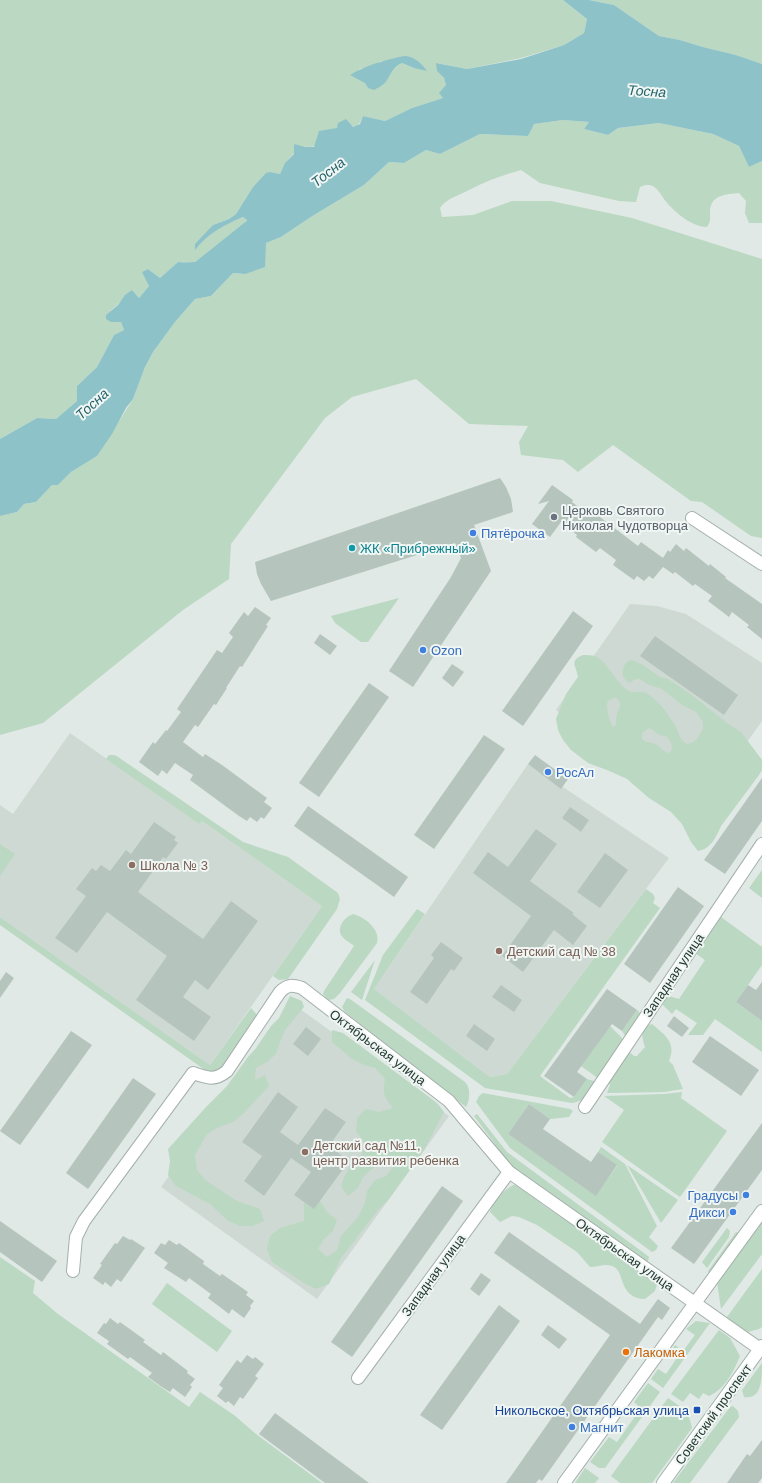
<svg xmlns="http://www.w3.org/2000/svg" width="762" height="1483" font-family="Arial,sans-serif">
  <rect width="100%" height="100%" fill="#e0e9e5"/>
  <g fill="#cfd9d4">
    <path d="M630 604 657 606 686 614 762 663V721L698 811 556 710Z"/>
    <path d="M70 733 199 824 202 821 322 906 210 1065 0 917V805L13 814Z"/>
    <path d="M528 764 561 788 563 787 669 858 507 1074 490 1077 374 989Z"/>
    <path d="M293 1004 449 1116 317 1299 161 1187Z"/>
  </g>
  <g fill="#bbd8c2" fill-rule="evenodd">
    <path d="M0 0H563L587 19 584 33 564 45 521 58 467 69 437 63V71C448 81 447 84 443 98L412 108 385 121 363 116C357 132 351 125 338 128 331 130 323 140 316 145 312 148 308 146 304 147 292 152 285 163 280 174L270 172 253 187 236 214 229 219 213 225 203 240 220 227 243 217 247 219 238 236 230 244H241C234 253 222 265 210 265 205 265 202 262 197 262 190 262 185 263 178 262L160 278 148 269 143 272 149 286 139 298 132 290C124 296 119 305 110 311L121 322 124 330 114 335 97 367 77 386V401L56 419 37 418 0 439ZM381 61 422 65 414 68 402 63C393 67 389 76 384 84L368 88 359 69 370 67Z"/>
    <path d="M589 0H762V64L736 55 703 47 680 40 659 36 614 5Z"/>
    <path d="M563 120 589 122 584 129 608 135 618 128 659 123 713 134 739 146 749 167 762 161V223H749L745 213 746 201 739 193C726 194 710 195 710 212 710 220 711 220 707 227 693 227 677 214 668 204 659 194 656 180 640 187L636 202 619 201 540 183 521 170C503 175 486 181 469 190 458 196 447 198 440 208L442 217 473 215 512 201H551L632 218 762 259V538L751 536 702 502 691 501 613 445 578 472 563 460 521 455 519 442 528 426 469 424 416 379 352 397 325 418 231 544 229 579 183 610 43 723 0 735V516L17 512 24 504 36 502 52 485H58L71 472 97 456 133 399 145 367 153 352 175 322 195 299 211 296 233 273 245 274 266 243 281 237 314 215 364 185 389 162 404 163 426 150 440 154 480 134 528 136 533 124Z"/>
    <path d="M399 598 368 642H361L335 623 331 616Z"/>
    <path d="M583 655C587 655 592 655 595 656 606 660 615 681 626 689 632 694 636 691 643 692 649 693 661 705 664 709 667 714 674 723 676 727 679 734 680 740 687 744L694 742 697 739 703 729V722L696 712 682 705 662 689 647 684 640 679H636L629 683C620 677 621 667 628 661L632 660 643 665 660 677 668 679 692 695 727 723 741 732 762 760V770L759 775 721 826C716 837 711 849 698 851L691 842 682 824 671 812 649 798 627 779 607 770 588 763 571 750 563 740 558 730 556 719 566 694 578 677C577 667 568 661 583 655ZM614 698H617C623 706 619 707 617 714 616 717 616 722 616 725L613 727C610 723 605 706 608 701 609 700 612 699 614 698ZM649 728C656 730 657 737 666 736 671 741 674 746 670 753 663 752 660 746 655 744 649 741 648 744 642 739V733Z"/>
    <path d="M109 755H114L118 757 243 842 288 857 338 893 340 899 337 909 288 979 279 980 273 976 322 906 202 821 199 824 106 759Z"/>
    <path d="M0 844 15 854 0 876Z"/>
    <path d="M762 870V898L749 888Z"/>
    <path d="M646 889 653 894 655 898 653 903 660 908 540 1076 570 1098 574 1097 587 1079 597 1082C589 1094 587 1100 572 1103L485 1088 365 1000 383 955 417 909 425 914 374 989 490 1077 507 1074Z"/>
    <path d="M353 914C365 917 381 930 377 943L340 993 334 999 328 1000 323 994 324 991 354 946C351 943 344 940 341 935 337 926 345 917 353 914Z"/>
    <path d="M0 917 210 1065 251 1008 257 1015 221 1071 211 1072 205 1070 0 925Z"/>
    <path d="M721 917 762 947V965L736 1002 762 1021V1052L715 1019 703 1035H688L697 1023 676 1009 672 1014 662 1004V999L666 995 679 999 705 960 695 953Z"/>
    <path d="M375 960 362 1000 351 992Z"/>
    <path d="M290 996 302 1001 304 1007 285 1030 280 1042 276 1054 267 1062 256 1068 255 1080 265 1075 269 1086 242 1115 233 1122 219 1127 207 1134 195 1155 197 1170 205 1180 237 1201 260 1209 264 1221 252 1226H240L228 1221 210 1204 176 1186 168 1175 170 1161 168 1149 207 1106 227 1086 248 1057 256 1048 271 1026 279 1018Z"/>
    <path d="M347 998 350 999 465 1082C471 1088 470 1100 466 1107L345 1012 342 1007Z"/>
    <path d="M637 1010 641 1014 627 1039 622 1031Z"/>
    <path d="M652 1024C665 1035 677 1043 669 1061L673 1065 683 1089 664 1092 607 1093 610 1085 608 1083 628 1051 634 1056H637L645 1047C642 1037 639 1027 652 1024Z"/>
    <path d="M610 1026 625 1041 599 1079 581 1066Z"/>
    <path d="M332 1030 343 1033 437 1103 444 1112 424 1150 389 1199 378 1210 341 1258 329 1284 316 1289 304 1283 272 1262 267 1249 270 1236 280 1228 304 1221V1195L318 1198 327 1212 337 1220 333 1231 324 1239 318 1249 327 1257 337 1250 341 1236 358 1217 365 1203 367 1191 375 1180 386 1176 393 1167 382 1162 372 1169 363 1177 358 1188 348 1196 341 1186C346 1171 350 1165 362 1154L365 1143 356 1131 357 1118 366 1109 379 1112 393 1108C384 1097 382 1093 385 1079L375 1068 364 1065 351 1058 332 1042Z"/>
    <path d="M682 1092 681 1098 727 1131 680 1197 602 1142 624 1110 604 1096 664 1094Z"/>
    <path d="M483 1093 570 1109 573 1111 569 1117 550 1119 529 1104 508 1134 596 1195 617 1166 598 1152 601 1147 625 1164 657 1226 649 1237 658 1246 656 1250 652 1252 510 1148 476 1102 479 1096Z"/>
    <path d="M477 1114 507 1152 648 1256 649 1257 648 1261H644L512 1167 474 1116Z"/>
    <path d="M627 1165 678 1200 661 1223Z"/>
    <path d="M516 1184 522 1187 543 1205 595 1239 616 1257 653 1277 657 1284 655 1291 645 1299C617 1298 626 1270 612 1266 605 1263 598 1267 590 1267L577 1252 537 1225 519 1217 512 1216 500 1222 490 1212C493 1201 505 1188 516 1184Z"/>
    <path d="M762 1220V1254L721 1309 717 1282Z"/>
    <path d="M727 1228 730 1231 729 1237 707 1268 702 1262Z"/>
    <path d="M736 1232 740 1233 709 1273 708 1271Z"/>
    <path d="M0 1257 35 1281 33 1293 58 1314 189 1407 200 1392 234 1415 256 1434 322 1483H0Z"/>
    <path d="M762 1269V1327L759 1329 748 1332 732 1323 727 1317Z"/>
    <path d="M167 1283 232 1331 217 1352 152 1304Z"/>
    <path d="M696 1321 710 1323 663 1388 651 1379 658 1369 666 1374 677 1358 670 1352 675 1345 683 1351 695 1335 686 1329Z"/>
    <path d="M719 1330 730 1338 740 1356C734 1371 725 1389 709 1396L703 1393 699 1399 690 1393 683 1402 671 1394Z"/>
    <path d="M762 1363C762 1378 762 1400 744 1397L742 1390Z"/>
    <path d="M648 1383 660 1392 605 1468H599L590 1462 609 1437 617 1442 641 1408 634 1402Z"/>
    <path d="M668 1398C682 1408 689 1410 692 1428L652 1483H620L611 1476Z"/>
    <path d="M733 1406 738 1411 739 1417 690 1483H673L730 1407Z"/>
    <path d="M585 1468 599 1478 595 1483H575Z"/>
  </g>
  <g fill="#8ec2c9">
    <path d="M563 0H589L614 5 659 36 680 40 703 47 736 55 762 64V161L749 167 739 146 713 134 659 123 618 128 608 135 584 129 589 122 563 120 534 124 528 136 480 134 440 154 426 150 404 163 389 162 364 185 314 215 281 237 266 243 265 267 245 274 233 273 211 296 195 299 175 322 153 352 145 367 133 399 126 408 112 434 97 456 71 472 58 485H52L36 502 24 504 17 512 0 516V439L37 418 56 419 77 401V386L97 367 114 335 124 330 121 322H111L106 319V315L118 305 125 295 132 290 139 298 149 286 142 272 148 269 160 278 178 262C185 263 190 262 197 262 202 262 205 265 209 265 221 265 235 253 241 244L230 245 238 236 247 220 243 217C224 225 208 233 195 250V244L213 225 229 219 236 214 253 187 266 173 270 172 280 174 285 163 294 154V144L305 147H314L319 131 337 128 338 123 346 119 353 127 360 124 363 116 385 121 412 108 443 98 439 93 446 85 444 78 437 71 436 63 467 69 521 59 564 45 584 33 587 19Z"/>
    <path d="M404 56C414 56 421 63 427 71L414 68 402 63C392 67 391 75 385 83 382 86 377 88 374 90L368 88 365 83 350 75C366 65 385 60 404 56Z"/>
  </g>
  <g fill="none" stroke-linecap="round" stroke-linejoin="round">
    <path stroke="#8ec2c9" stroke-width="24" d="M185 282 202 272 262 224"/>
  </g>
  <g fill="#b6c4be">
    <path d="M500 478 506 487 511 499 513 512 474 525 491 571 413 687 389 671 451 577 461 558 455 543 271 601 261 584 257 574 255 562Z"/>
    <path d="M552 485 573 500 572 502 589 515 592 511 638 546 641 542 663 558 668 550 670 552 676 544 684 551 686 548 709 566 710 564 726 577 725 578 762 604V639L747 627 749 625 732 612 729 617 708 601 712 596 695 584 693 586 675 572 673 574 663 567 653 579 649 576 644 581 637 576 634 580 613 565 616 560 600 548 596 552 576 537 577 535 561 522 550 537 532 524 549 501 538 504Z"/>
    <path d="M255 607 271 618 266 625 268 626 242 667 240 666 226 688H227L216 705 214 704 198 727 195 725 183 742 203 757 205 754 222 765 267 798 264 802 272 808 264 819 261 817 257 822 250 817 247 821 239 816 190 780 193 775 175 763 167 774 162 770 158 776 139 762 153 742 155 744 166 730 167 731 181 712 177 709 217 650 222 653 233 637 229 633 244 612 248 616Z"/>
    <path d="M573 611 593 626 523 726 502 711Z"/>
    <path d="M320 634 337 646 330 655 314 643Z"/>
    <path d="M655 636 738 695 724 715 640 656Z"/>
    <path d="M452 664 464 672 453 687 442 678Z"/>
    <path d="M369 683 389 697 319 797 299 783Z"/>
    <path d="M484 735 505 749 434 849 414 835Z"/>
    <path d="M535 755 568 779 561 789 528 764Z"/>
    <path d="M762 778V821L725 874 704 860Z"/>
    <path d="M308 806 408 877 394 897 294 826Z"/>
    <path d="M570 807 589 820 581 832 562 818Z"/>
    <path d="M154 822 176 837 174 840 178 843 166 859 163 857 138 892 203 939 231 901 258 921 208 990 195 980 183 997 211 1017 194 1041 136 1000 167 956 107 912 77 953 55 938 86 896 76 889 92 868 96 871 101 865 110 871 126 850 131 854Z"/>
    <path d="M536 829 557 844 530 881 574 913 572 914 587 926 573 945 554 930 523 972 502 956 531 916 473 873 488 852 508 867Z"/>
    <path d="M605 853 628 870 600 908 577 892Z"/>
    <path d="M678 887 704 906 650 983 624 964Z"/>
    <path d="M441 942 463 958 454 971 451 969 427 1004 410 992 434 958 431 955Z"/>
    <path d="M6 972 14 978 0 998V981Z"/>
    <path d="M762 982V1021L736 1002 748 985 756 990Z"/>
    <path d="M501 985 522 1000 514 1012 492 997Z"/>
    <path d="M607 989 637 1010 622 1031 612 1024 577 1072 587 1079 574 1097 544 1076Z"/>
    <path d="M674 1016 689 1028 682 1037 667 1026Z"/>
    <path d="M474 1024 495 1039 487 1051 466 1036Z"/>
    <path d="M306 1027 321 1039 308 1056 293 1044Z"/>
    <path d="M71 1031 92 1045 20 1145 0 1131Z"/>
    <path d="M710 1036 759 1070 741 1096 692 1062Z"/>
    <path d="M133 1078 156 1094 88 1189 66 1173Z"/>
    <path d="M278 1092 298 1107 280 1132 298 1145 325 1108 346 1122 329 1146 349 1161 314 1209 294 1195 311 1172 291 1158 264 1196 244 1181 262 1156 242 1142Z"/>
    <path d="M529 1104 550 1119 543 1129 591 1162 598 1152 617 1165 596 1196 508 1134Z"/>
    <path d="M762 1123V1170L694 1264 671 1248Z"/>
    <path d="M442 1186 463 1201 352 1357 331 1342Z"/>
    <path d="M0 1221 57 1261 42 1282 0 1252Z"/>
    <path d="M509 1232 640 1324 658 1299 670 1308 662 1320 658 1317 542 1481 539 1479 536 1483H506L610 1335 494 1253Z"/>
    <path d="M123 1236 130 1240 131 1239 145 1248 121 1282 117 1279 111 1287 105 1282 103 1285 93 1278 102 1265 100 1264 115 1243 117 1244Z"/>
    <path d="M169 1240 177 1245 179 1243 204 1261 203 1264 220 1276 222 1274 248 1292 246 1295 254 1301 250 1306 251 1308 244 1318 232 1309 229 1314 208 1298 211 1294 189 1278 186 1282 164 1268 168 1263 154 1253 161 1243 165 1245Z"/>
    <path d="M481 1273 491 1280 479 1296 470 1289Z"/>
    <path d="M499 1305 520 1321 442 1430 420 1415Z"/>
    <path d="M110 1318 118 1324 120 1322 145 1340 143 1342 161 1355 163 1352 188 1371 187 1373 195 1379 190 1385 192 1387 185 1397 173 1388 170 1392 162 1387 148 1377 152 1373 130 1357 128 1359 107 1344 109 1341 97 1333 104 1323 106 1324Z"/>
    <path d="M548 1325 567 1339 559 1349 541 1335Z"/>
    <path d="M247 1355 253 1359 255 1357 264 1364 255 1376 258 1378 243 1399 240 1397 234 1406 228 1401 226 1403 217 1396 223 1388 219 1385 237 1360 241 1363Z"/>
    <path d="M275 1413 369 1483H325L259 1434Z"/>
    <path d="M762 1440V1478L758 1483H727L747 1454 750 1456Z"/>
  </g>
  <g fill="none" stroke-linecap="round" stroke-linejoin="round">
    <g stroke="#a4b0ab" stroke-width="14">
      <g id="street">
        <path d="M692 518 762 564"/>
        <path d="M585 1107 762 844"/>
        <path d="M73 1271 76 1237 84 1221 193 1073C207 1078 215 1081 227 1071L280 992C288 984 292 985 302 988L449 1101 509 1172 760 1349"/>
        <path d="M358 1378 509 1172"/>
        <path d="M564 1483 762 1211"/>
      </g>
    </g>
    <g stroke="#a1b4ac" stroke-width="14">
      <path id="secondary" d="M663 1483 762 1346"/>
    </g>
    <use href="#street" stroke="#fff" stroke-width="12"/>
    <use href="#secondary" stroke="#fff" stroke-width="12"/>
  </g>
  <circle fill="#6b7280" stroke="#f0f6f3" stroke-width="1.5" cx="554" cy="517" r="4"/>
  <g fill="#3f7fe0" stroke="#f0f6f3" stroke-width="1.5">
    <circle cx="473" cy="533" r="4"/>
    <circle cx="423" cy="650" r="4"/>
    <circle cx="548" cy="772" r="4"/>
    <circle cx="746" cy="1195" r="4"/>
    <circle cx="733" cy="1212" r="4"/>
    <circle cx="572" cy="1427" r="4"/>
  </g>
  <circle fill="#0f9aa8" stroke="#f0f6f3" stroke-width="1.5" cx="352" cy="548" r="4"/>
  <g fill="#8d6e63" stroke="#f0f6f3" stroke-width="1.5">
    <circle cx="132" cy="865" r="4"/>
    <circle cx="499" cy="951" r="4"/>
    <circle cx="305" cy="1152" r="4"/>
  </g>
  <circle fill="#e8710a" stroke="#f0f6f3" stroke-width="1.5" cx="626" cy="1352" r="4"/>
  <rect fill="#1a4fb4" stroke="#f0f6f3" stroke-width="1.5" x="693" y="1406" width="8" height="8" rx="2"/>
  <g text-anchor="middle" stroke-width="4" stroke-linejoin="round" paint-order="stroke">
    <g font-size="13" fill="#5b616d" stroke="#f0f6f3" text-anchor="start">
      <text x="562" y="515">Церковь Святого<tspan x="562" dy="15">Николая Чудотворца</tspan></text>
    </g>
    <g font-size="13" fill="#366cbe" stroke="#f0f6f3" text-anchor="start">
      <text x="481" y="538">Пятёрочка</text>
      <text x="431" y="655">Ozon</text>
      <text x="556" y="777">РосАл</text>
      <text x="738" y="1200" text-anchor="end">Градусы</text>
      <text x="725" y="1217" text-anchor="end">Дикси</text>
      <text x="580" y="1432">Магнит</text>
    </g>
    <g font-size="13" fill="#0d838f" stroke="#f0f6f3" text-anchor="start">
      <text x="360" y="553">ЖК «Прибрежный»</text>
    </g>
    <g font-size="13" fill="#785e54" stroke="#f0f6f3" text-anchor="start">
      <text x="140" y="870">Школа № 3</text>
      <text x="507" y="956">Детский сад № 38</text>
      <text x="313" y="1150">Детский сад №11,<tspan x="313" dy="15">центр развития ребенка</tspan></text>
    </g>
    <g font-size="13" fill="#233831" stroke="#f0f6f3">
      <text transform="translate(673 975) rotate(-56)" y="5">Западная улица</text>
      <text transform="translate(378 1047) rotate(37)" y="5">Октябрьская улица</text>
      <text transform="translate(625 1254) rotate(35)" y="5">Октябрьская улица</text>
      <text transform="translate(433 1275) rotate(-54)" y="5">Западная улица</text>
      <text transform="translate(713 1414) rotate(-54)" y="5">Советский проспект</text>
    </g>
    <g font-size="13" fill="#c56008" stroke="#f0f6f3" text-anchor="start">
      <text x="634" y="1357">Лакомка</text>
    </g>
    <g font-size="13" fill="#164399" stroke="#f0f6f3" text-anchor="end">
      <text x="689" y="1415">Никольское, Октябрьская улица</text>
    </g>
    <g font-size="14" font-style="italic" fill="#24636c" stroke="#f0f6f3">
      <text transform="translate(647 91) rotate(4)" y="5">Тосна</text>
      <text transform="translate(328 172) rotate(-38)" y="5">Тосна</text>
      <text transform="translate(92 404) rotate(-42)" y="5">Тосна</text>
    </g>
  </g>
</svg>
